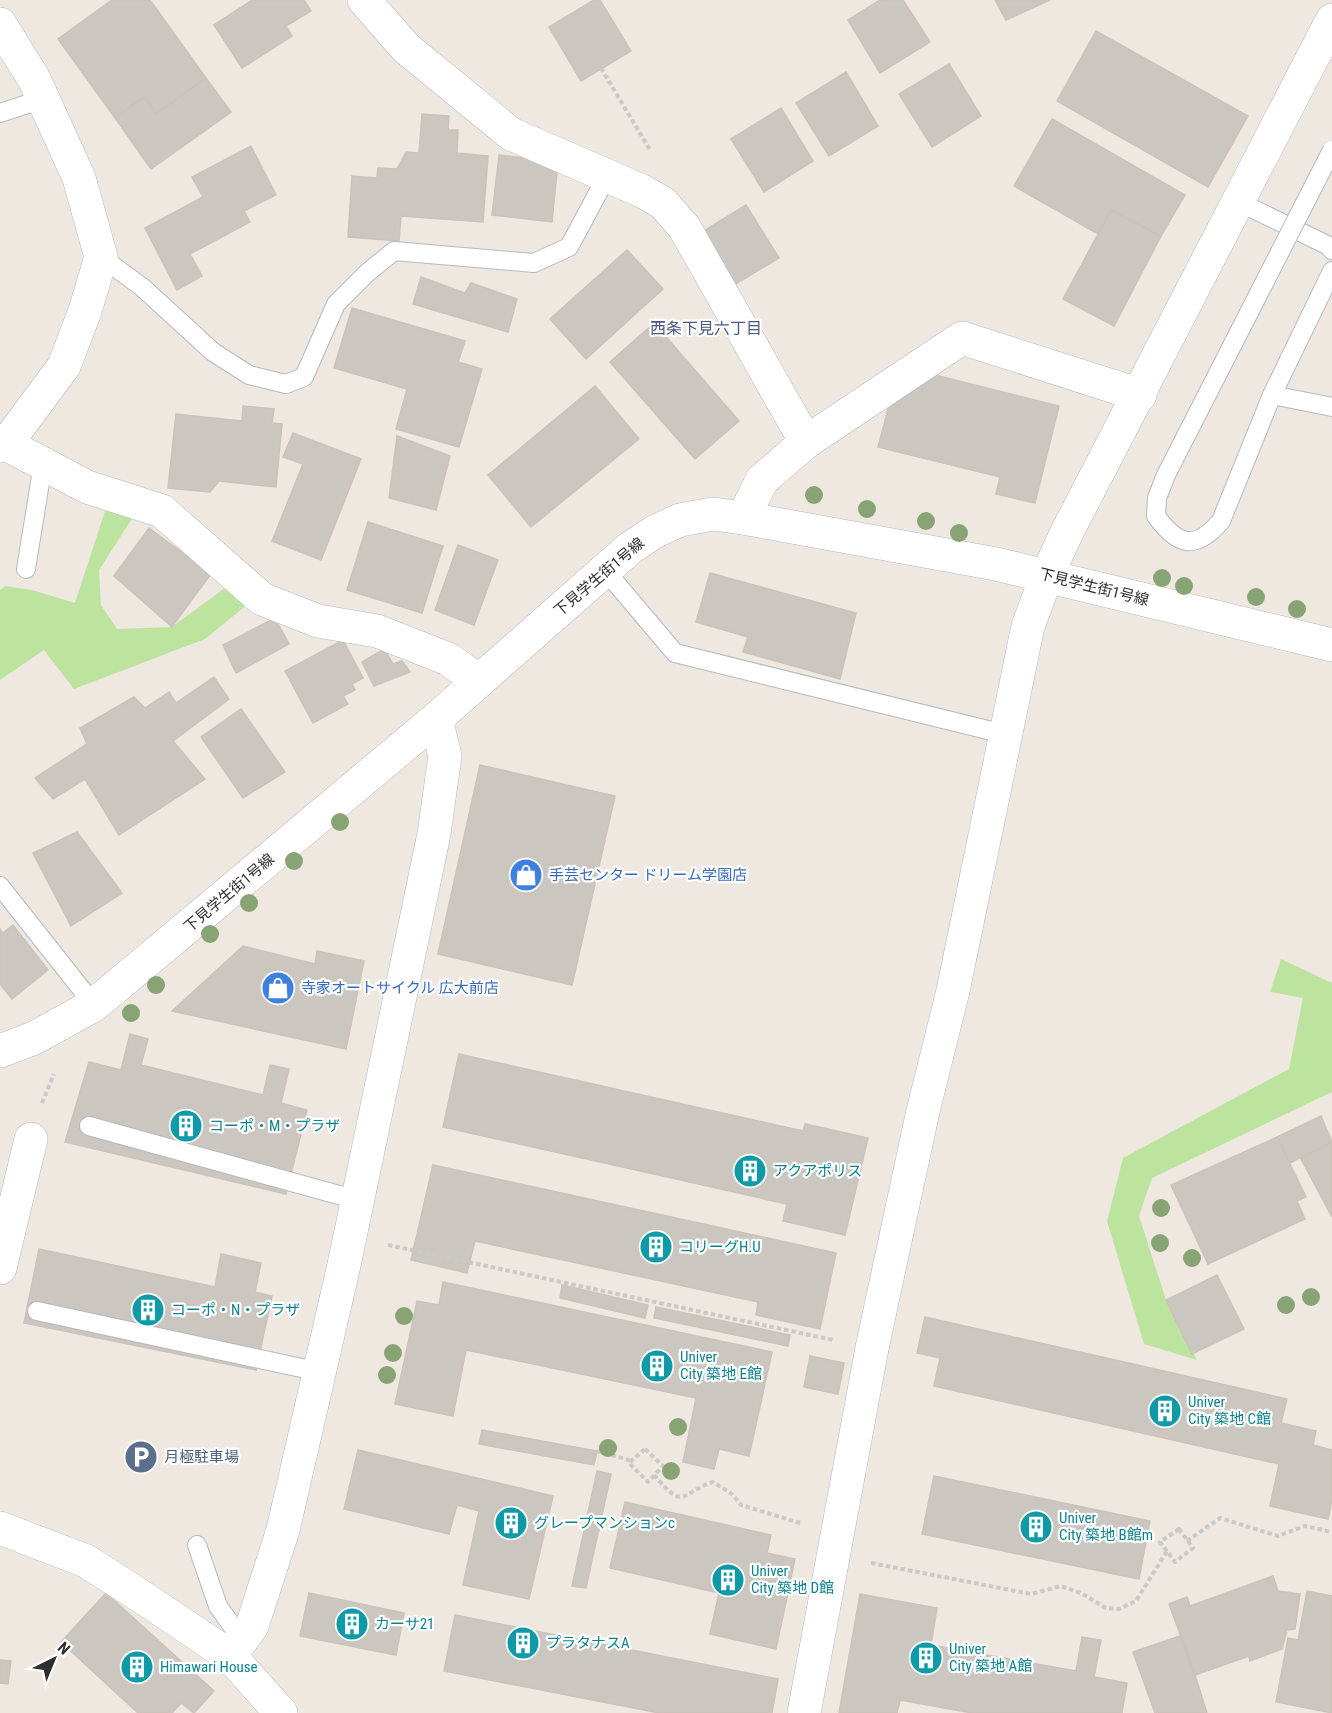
<svg xmlns="http://www.w3.org/2000/svg" width="1332" height="1713" font-family="'Roboto Condensed','Noto Sans JP',sans-serif">
  <rect width="100%" height="100%" fill="#efe8e1"/>
  <g fill="#bce49e">
    <path d="M107 505 135 514 99 570 101 605 117 629 172 627 229 585 249 603 205 639 74 689 44 650 0 680V590L5 586 32 590 75 603Z"/>
    <path d="M1281 959 1332 983V1092L1152 1178 1139 1216 1166 1300 1197 1360 1144 1344 1107 1221 1123 1158 1289 1069 1303 998 1270 992Z"/>
  </g>
  <g fill="#cbc6bf" stroke="#cbc3ba" stroke-width="1.5">
    <path d="M112 0H150L206 78 156 114 144 97 115 118 58 39Z"/>
    <path d="M252 0H304L311 11 286 26 292 36 242 68 214 25Z"/>
    <path d="M594 0H600L631 51 581 81 549 27Z"/>
    <path d="M880 0H903L930 42 880 73 848 20Z"/>
    <path d="M995 0H1050L1006 20Z"/>
    <path d="M1096 31 1248 116 1208 187 1057 101Z"/>
    <path d="M949 64 981 116 932 147 899 94Z"/>
    <path d="M846 72 878 126 829 156 796 103Z"/>
    <path d="M206 78 231 112 151 169 115 118 144 97 156 114Z"/>
    <path d="M781 108 813 161 764 192 731 139Z"/>
    <path d="M422 114 449 116 448 130H458L457 153 488 156 483 222 401 216 399 241 348 237 352 176 377 178 378 168 397 169 406 152 419 153Z"/>
    <path d="M1052 119 1185 195 1161 236 1111 210 1098 234 1014 186Z"/>
    <path d="M251 146 276 195 244 211 250 222 190 254 202 276 177 290 145 228 203 197 192 177Z"/>
    <path d="M499 155 558 162 552 222 492 215Z"/>
    <path d="M746 205 779 258 729 288 697 235Z"/>
    <path d="M1111 210 1161 236 1114 326 1063 299Z"/>
    <path d="M627 250 663 289 586 359 550 319Z"/>
    <path d="M421 277 465 293 471 283 517 299 508 332 413 304Z"/>
    <path d="M352 308 465 341 458 362 482 369 459 447 396 429 407 389 334 368Z"/>
    <path d="M654 323 739 421 695 459 610 362Z"/>
    <path d="M935 375 1059 406 1035 503 996 494 1000 477 878 447 888 409Z"/>
    <path d="M595 386 639 439 531 527 488 475Z"/>
    <path d="M243 406 274 409 272 423 282 424 276 487 219 481 210 492 168 488 176 414 242 421Z"/>
    <path d="M293 433 361 459 321 560 272 541 303 464 283 457Z"/>
    <path d="M397 436 450 456 436 510 389 498Z"/>
    <path d="M368 522 443 546 422 613 347 590Z"/>
    <path d="M149 528 211 574 172 627 114 576Z"/>
    <path d="M458 545 498 560 474 625 435 610Z"/>
    <path d="M710 573 856 613 840 679 743 652 748 637 696 622Z"/>
    <path d="M275 618 289 644 236 673 223 645Z"/>
    <path d="M343 640 363 678 352 684 355 690 343 696 348 704 313 723 285 671Z"/>
    <path d="M384 649 393 664 402 661 410 672 374 686 362 662Z"/>
    <path d="M214 677 229 699 173 741 205 779 119 835 85 779 53 799 35 778 87 744 80 728 134 697 145 708 169 692 176 703Z"/>
    <path d="M241 709 285 772 243 798 201 737Z"/>
    <path d="M480 765 615 796 572 985 438 954Z"/>
    <path d="M77 832 122 893 71 926 33 853Z"/>
    <path d="M13 925 48 970 12 999 0 984V929L3 933Z"/>
    <path d="M243 946 315 964 317 951 364 961 346 1049 172 1011Z"/>
    <path d="M130 1034 148 1039 141 1065 263 1095 270 1065 289 1069 281 1103 307 1110 286 1194 65 1142 89 1062 121 1070Z"/>
    <path d="M459 1054 803 1131 805 1124 868 1138 845 1235 783 1221 787 1204 443 1127Z"/>
    <path d="M1321 1116 1332 1142 1290 1163 1277 1137Z"/>
    <path d="M1277 1137 1306 1197 1297 1201 1305 1219 1208 1264 1171 1185Z"/>
    <path d="M1332 1142V1217L1301 1159Z"/>
    <path d="M433 1165 836 1253 820 1329 756 1315 758 1302 475 1241 467 1273 411 1260Z"/>
    <path d="M39 1249 215 1287 221 1254 261 1263 255 1292 272 1296 256 1370 24 1323Z"/>
    <path d="M1217 1275 1244 1329 1192 1354 1166 1300Z"/>
    <path d="M443 1282 772 1352 749 1456 719 1449 714 1469 683 1462 696 1398 466 1350 453 1416 395 1404 417 1301 439 1305Z"/>
    <path d="M562 1285 648 1305 645 1318 560 1298Z"/>
    <path d="M656 1307 790 1335 788 1346 654 1318Z"/>
    <path d="M925 1317 1287 1399 1281 1423 1316 1431 1313 1445 1332 1450V1501L1328 1519 1270 1506 1279 1464 934 1386 940 1358 917 1353Z"/>
    <path d="M810 1356 844 1363 838 1394 804 1387Z"/>
    <path d="M482 1430 597 1451 594 1465 479 1444Z"/>
    <path d="M358 1450 553 1496 529 1599 463 1585 479 1511 457 1505 449 1534 344 1509Z"/>
    <path d="M597 1471 611 1474 586 1588 572 1586Z"/>
    <path d="M934 1476 1150 1521 1139 1579 922 1534Z"/>
    <path d="M625 1502 771 1535 767 1553 795 1559 776 1649 710 1634 719 1593 610 1568Z"/>
    <path d="M1273 1576 1278 1591 1300 1594 1295 1629 1287 1630 1282 1649 1250 1661 1249 1656 1195 1675 1169 1604 1187 1597 1190 1606Z"/>
    <path d="M1307 1591 1332 1596V1713L1276 1702 1288 1638 1298 1640Z"/>
    <path d="M106 1593 214 1691 194 1713 181 1703 172 1713H138L61 1642Z"/>
    <path d="M309 1593 404 1613 396 1655 300 1636Z"/>
    <path d="M860 1594 937 1608 931 1645 1076 1671 1082 1637 1101 1640 1094 1677 1127 1683 1122 1713H972L900 1700 897 1713H839Z"/>
    <path d="M455 1615 778 1679 772 1713H659L444 1671Z"/>
    <path d="M1180 1636 1195 1675 1207 1713H1155L1133 1652Z"/>
    <path d="M0 1660 11 1661 8 1684 0 1683Z"/>
  </g>
  <g fill="none" stroke-linecap="round" stroke-linejoin="round">
    <g stroke="#b4b8c1" stroke-width="20">
      <g id="lane">
        <path d="M0 113 43 99"/>
        <path d="M1239 202 1329 246 1332 250"/>
        <path d="M101 257 142 287 213 352 249 375 286 384 304 377 336 304 367 273 394 251 534 263 569 247 607 176"/>
        <path d="M1332 271 1272 395 1332 407"/>
        <path d="M1166 475 1157 498 1156 516C1178 546 1195 551 1221 521L1272 395"/>
        <path d="M26 569 43 464"/>
        <path d="M604 569 675 653 1004 734"/>
        <path d="M0 886 94 1005"/>
        <path d="M89 1126 357 1200"/>
        <path d="M37 1311 320 1372"/>
        <path d="M197 1545 218 1606 242 1640"/>
      </g>
    </g>
    <g stroke="#b4b8c1" stroke-width="34">
      <g id="street">
        <path d="M364 0 406 48 511 134 642 191 663 203 684 227 806 442 762 480 743 518"/>
        <path d="M0 24 34 79 79 178 101 257 85 311 64 366 6 444"/>
        <path d="M806 442 962 338 1140 395"/>
        <path d="M0 446 6 444 87 487 162 511 262 599 318 621 377 631 448 659 479 681"/>
        <path d="M0 1051 34 1038 94 1005 436 719 630 548 656 531 680 520 713 514 743 518 996 564 1332 645"/>
        <path d="M0 1268 31 1139"/>
        <path d="M0 1528 86 1561 133 1591 230 1656 281 1713"/>
        <path d="M230 1656 252 1626 283 1530 344 1265 434 834 445 756 436 719"/>
        <path d="M804 1713 872 1348 923 1111 953 991 1028 626 1047 575 1067 532 1332 20"/>
      </g>
    </g>
    <g stroke="#c9c9c9" stroke-width="4" stroke-dasharray="4.5 3" stroke-linecap="butt">
      <path d="M601 68 650 150"/>
      <path d="M42 1103 54 1074"/>
      <path d="M388 1245 833 1340"/>
      <path d="M645 1449 663 1466 648 1482 629 1463Z"/>
      <path d="M597 1451 632 1461"/>
      <path d="M654 1475C686 1512 679 1493 713 1482L732 1494 741 1505 800 1523"/>
      <path d="M1179 1529 1193 1548 1175 1562 1160 1542Z"/>
      <path d="M1187 1541 1220 1518 1278 1536 1305 1526 1332 1532"/>
      <path d="M871 1563 1031 1594 1061 1586 1081 1593 1106 1608 1119 1609 1136 1601 1167 1551"/>
    </g>
    <use href="#lane" stroke="#fff" stroke-width="18"/>
    <use href="#street" stroke="#fff" stroke-width="33"/>
    <g stroke="#b4b8c1" stroke-width="20" stroke-linecap="butt">
      <path id="lane-bridge" d="M1166 475 1332 150"/>
    </g>
    <use href="#lane-bridge" stroke="#fff" stroke-width="18"/>
  </g>
  <g fill="#88a475">
    <circle cx="814" cy="495" r="9"/>
    <circle cx="867" cy="509" r="9"/>
    <circle cx="926" cy="521" r="9"/>
    <circle cx="959" cy="533" r="9"/>
    <circle cx="1162" cy="578" r="9"/>
    <circle cx="1184" cy="586" r="9"/>
    <circle cx="1256" cy="597" r="9"/>
    <circle cx="1297" cy="609" r="9"/>
    <circle cx="340" cy="822" r="9"/>
    <circle cx="294" cy="861" r="9"/>
    <circle cx="249" cy="903" r="9"/>
    <circle cx="210" cy="934" r="9"/>
    <circle cx="156" cy="985" r="9"/>
    <circle cx="131" cy="1013" r="9"/>
    <circle cx="1161" cy="1208" r="9"/>
    <circle cx="1160" cy="1243" r="9"/>
    <circle cx="1192" cy="1258" r="9"/>
    <circle cx="1311" cy="1297" r="9"/>
    <circle cx="1286" cy="1305" r="9"/>
    <circle cx="404" cy="1316" r="9"/>
    <circle cx="393" cy="1353" r="9"/>
    <circle cx="387" cy="1375" r="9"/>
    <circle cx="678" cy="1427" r="9"/>
    <circle cx="608" cy="1448" r="9"/>
    <circle cx="671" cy="1471" r="9"/>
  </g>
  <defs>
    <g id="shop-disc" transform="scale(1.725)"><circle r="9.5" fill="#3f7fe0" stroke="#fff"/><path d="M-5-2.5h2.3a2.7 3.5 0 0 1 5.4 0H5L5.5 6h-11ZM-1.5-2.5h3a1.5 2.3 0 0 0-3 0Z" fill="#fff"/></g>
    <g id="building-disc" transform="scale(1.725)"><circle r="9.5" fill="#0f9aa8" stroke="#fff"/><path d="M-4-6H4V6H1V3H-1V6H-4ZM-2.5-4.3h1.7v1.8h-1.7ZM.8-4.3h1.7v1.8H.8ZM-2.5-1h1.7V.8h-1.7ZM.8-1h1.7V.8H.8Z" fill="#fff"/></g>
    <g id="parking-disc" transform="scale(1.725)"><circle r="9.5" fill="#5c6f8a" stroke="#fff"/><path d="M-3.5-5.5H1a3.5 3.5 0 0 1 0 7H-1V5.5H-3.5ZM-1-3.4V-.6H.8a1.4 1.4 0 0 0 0-2.8Z" fill="#fff"/></g>
  </defs>
  <g fill-rule="evenodd">
    <use href="#shop-disc" x="526" y="875"/>
    <use href="#shop-disc" x="278" y="988"/>
    <use href="#building-disc" x="186" y="1126"/>
    <use href="#building-disc" x="750" y="1171"/>
    <use href="#building-disc" x="656" y="1247"/>
    <use href="#building-disc" x="148" y="1310"/>
    <use href="#building-disc" x="657" y="1366"/>
    <use href="#building-disc" x="1165" y="1411"/>
    <use href="#parking-disc" x="141" y="1457"/>
    <use href="#building-disc" x="511" y="1523"/>
    <use href="#building-disc" x="1036" y="1527"/>
    <use href="#building-disc" x="728" y="1580"/>
    <use href="#building-disc" x="352" y="1624"/>
    <use href="#building-disc" x="523" y="1643"/>
    <use href="#building-disc" x="926" y="1658"/>
    <use href="#building-disc" x="137" y="1667"/>
  </g>
  <g text-anchor="middle" stroke-width="4.5" stroke-linejoin="round" paint-order="stroke">
    <g font-size="15" fill="#2e2e2e" stroke="#fff">
      <text transform="translate(599 577) rotate(-40)" y="5">下見学生街1号線</text>
      <text transform="translate(1094 587) rotate(14)" y="5">下見学生街1号線</text>
      <text transform="translate(229 893) rotate(-40)" y="5">下見学生街1号線</text>
    </g>
    <g font-size="15" fill="#366cbe" stroke="#fff" text-anchor="start">
      <text x="549" y="880">手芸センター ドリーム学園店</text>
      <text x="301" y="993">寺家オートサイクル 広大前店</text>
    </g>
    <g font-size="15" fill="#0d838f" stroke="#fff" text-anchor="start">
      <text x="209" y="1131">コーポ・M・プラザ</text>
      <text x="773" y="1176">アクアポリス</text>
      <text x="679" y="1252">コリーグH.U</text>
      <text x="171" y="1315">コーポ・N・プラザ</text>
      <text x="680" y="1362">Univer<tspan x="680" dy="17">City 築地 E館</tspan></text>
      <text x="1188" y="1407">Univer<tspan x="1188" dy="17">City 築地 C館</tspan></text>
      <text x="1059" y="1523">Univer<tspan x="1059" dy="17">City 築地 B館m</tspan></text>
      <text x="534" y="1528">グレープマンションc</text>
      <text x="751" y="1576">Univer<tspan x="751" dy="17">City 築地 D館</tspan></text>
      <text x="375" y="1629">カーサ21</text>
      <text x="546" y="1648">プラタナスA</text>
      <text x="949" y="1654">Univer<tspan x="949" dy="17">City 築地 A館</tspan></text>
      <text x="160" y="1672">Himawari House</text>
    </g>
    <g font-size="15" fill="#4e5e75" stroke="#fff" text-anchor="start">
      <text x="164" y="1462">月極駐車場</text>
    </g>
    <g font-size="16" fill="#4d5a7f" stroke="#fff">
      <text x="706" y="334">西条下見六丁目</text>
    </g>
  </g>
  <g transform="translate(54 1659) rotate(43)" stroke="#ffffff" stroke-width="4.5" paint-order="stroke">
  <path d="M0-4.5L10 22L0 15L-10 22Z" fill="#2e2e2e"/>
  <text y="-9" font-size="16" font-weight="bold" text-anchor="middle" fill="#2e2e2e">N</text>
  </g>
</svg>
